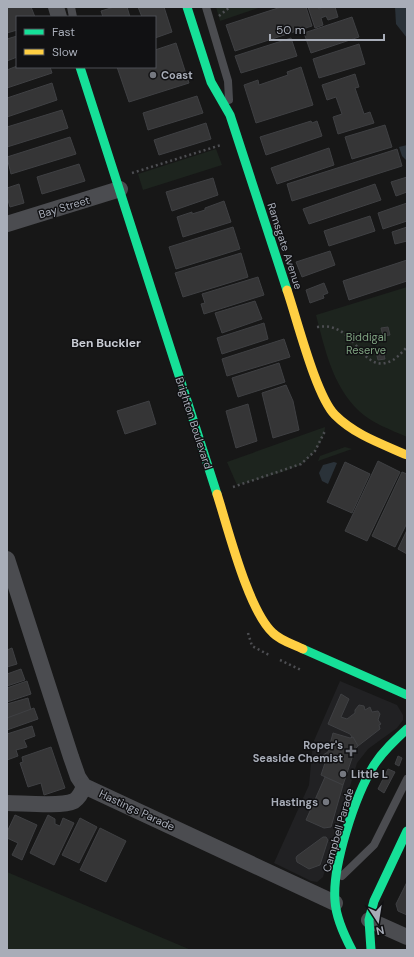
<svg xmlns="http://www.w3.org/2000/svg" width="414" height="957" font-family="'DM Sans',sans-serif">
  <rect width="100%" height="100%" fill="#171717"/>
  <path fill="#212123" d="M340 681 397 705 403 715V720L397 728 368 749 357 763 323 877 317 882 311 881 274 863 309 785 313 743Z"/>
  <g fill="#1d241e">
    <path d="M216 7H261L220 21Z"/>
    <path d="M216 149 222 165 143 190 138 174Z"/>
    <path d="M407 287V437C391 430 372 423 359 411 332 385 325 349 316 315Z"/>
    <path d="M325 427C325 440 311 459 300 465 281 474 257 479 237 485L227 462Z"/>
    <path d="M345 447 352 449 318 461 320 456Z"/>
    <path d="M7 872 191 950H7Z"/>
  </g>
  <g fill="#2a3239">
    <path d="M395 7H407V38L396 24Z"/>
    <path d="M407 145V161L402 156 399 147Z"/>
    <path d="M334 462 337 463 328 484 322 481 319 473 323 465Z"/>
  </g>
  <g fill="#353536" stroke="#3f4043">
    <path d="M7 7H31L35 17H17V30L7 33Z"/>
    <path d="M114 7H127L130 17H103L101 11Z"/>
    <path d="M138 7H164L172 32 155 38V17H142Z"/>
    <path d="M281 7H306L312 26 235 51 226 25Z"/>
    <path d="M308 7H318L319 9 323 7H335L338 17 328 20 326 16 321 18 323 25 315 28Z"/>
    <path d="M352 17 359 37 311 53 304 33Z"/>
    <path d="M17 36V57L7 61V39Z"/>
    <path d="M291 38 297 56 241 73 235 56Z"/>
    <path d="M176 43 189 83 129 102 117 67H155V50Z"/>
    <path d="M359 44 365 64 319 78 313 59Z"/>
    <path d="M17 66 50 67 52 73 7 88V70Z"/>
    <path d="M301 67 313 105 256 123 244 85 258 80 259 85 288 75 287 72Z"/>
    <path d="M355 74 359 87 355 88 364 114 370 112 374 123 338 134 333 117 342 114 336 97 327 100 322 85Z"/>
    <path d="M52 83 57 100 7 117V98Z"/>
    <path d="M197 96 203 113 148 130 143 113Z"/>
    <path d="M62 110 68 128 7 147V127Z"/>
    <path d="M311 121 312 123 317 121 322 136 266 155 260 137Z"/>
    <path d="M206 123 211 139 159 155 154 140Z"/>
    <path d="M385 125 392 147 352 159 345 137Z"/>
    <path d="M70 137 76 154 11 174 7 157Z"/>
    <path d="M329 148 334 165 277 184 271 168Z"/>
    <path d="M397 149 402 166 292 201 287 184Z"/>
    <path d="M79 164 85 181 42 194 37 177Z"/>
    <path d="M407 177V192L396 196 391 182Z"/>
    <path d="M213 178 218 195 172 211 166 192Z"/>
    <path d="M19 184 24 203 10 207 7 197V188Z"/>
    <path d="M375 184 381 200 309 224 303 209Z"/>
    <path d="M224 201 231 222 183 237 177 217 192 212V214L205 210V208Z"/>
    <path d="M407 203V221L383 229 378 213Z"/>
    <path d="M370 216 375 231 329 246 324 231Z"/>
    <path d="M233 227 240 249 176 269 169 247Z"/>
    <path d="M407 227V241L395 244 392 232Z"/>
    <path d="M330 251 335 265 302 277 296 262Z"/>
    <path d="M241 253 248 277 183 297 175 273Z"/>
    <path d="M407 260V281L349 300 343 281Z"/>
    <path d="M258 277 264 295 204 314 201 304 205 303 202 294Z"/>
    <path d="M324 283 328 293 323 295 324 298 310 303 306 290Z"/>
    <path d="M255 301 262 319 222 333 215 313Z"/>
    <path d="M264 323 268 339 222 354 217 338Z"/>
    <path d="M388 327 390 335 383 336 381 328Z"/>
    <path d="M284 339 290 357 227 376 222 359Z"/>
    <path d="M383 351 385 359 378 360 376 352Z"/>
    <path d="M279 363 285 382 238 397 232 378Z"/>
    <path d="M286 385 293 401 299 430 273 438 262 393Z"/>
    <path d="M149 401 156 424 125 434 117 411Z"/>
    <path d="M248 404 257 441 236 448 226 411Z"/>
    <path d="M378 461 400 472 367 541 345 531Z"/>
    <path d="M345 462 370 474 352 513 327 502Z"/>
    <path d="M402 472 407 474V523L395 547 372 536Z"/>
    <path d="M407 530V554L398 549Z"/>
    <path d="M12 648 17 664 7 667V650Z"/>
    <path d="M21 669 25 680 7 686V674Z"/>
    <path d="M27 681 31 694 7 702V688Z"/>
    <path d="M341 694 349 699 341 717 347 719 355 713V710L359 705 364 706 365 710 370 707 372 712 378 711 380 714 378 720 381 724 379 725 380 729 358 746 350 734 328 724Z"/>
    <path d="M28 698 31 710 7 718V704Z"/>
    <path d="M34 708 38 719 7 730V718Z"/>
    <path d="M32 726 35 736 24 740 27 747 16 750 18 756 7 760V734Z"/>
    <path d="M333 733 350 738 353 737 358 746 355 749 343 785 321 775 326 760 324 759 323 755 328 752Z"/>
    <path d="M51 747 65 788 44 795 41 783 28 787 20 763 23 762 22 757Z"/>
    <path d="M398 756 402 758 399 766 395 764Z"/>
    <path d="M388 769 395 772 384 793 378 789Z"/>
    <path d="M325 777 343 785 331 827 324 828 306 820Z"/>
    <path d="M15 815 37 825 22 860 12 855 18 843 7 838V832Z"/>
    <path d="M48 815 55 819V824L60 826 63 818 74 823 54 865 30 853Z"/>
    <path d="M80 818 97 827 79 863 62 855Z"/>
    <path d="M100 828 126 841 106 882 80 870Z"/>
    <path d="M323 837H326L328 840 320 865 309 869 297 862 296 858 297 856Z"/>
    <path d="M407 882V915L398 911 396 904Z"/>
  </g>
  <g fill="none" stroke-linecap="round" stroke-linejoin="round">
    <g stroke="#4d4e52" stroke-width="2.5" stroke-dasharray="2 3" stroke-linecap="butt">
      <path d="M219 16 230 7"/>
      <path d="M132 173 221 145"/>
      <path d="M317 327C358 320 360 378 393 360 398 357 403 351 407 347"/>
      <path d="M233 487 301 464 315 451 325 431"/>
      <path d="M248 633 252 646 269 655"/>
      <path d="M280 660 301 670"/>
    </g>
    <g stroke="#4b4c50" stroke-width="8">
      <path d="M71 7 73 17"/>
      <path d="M206 7 228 81 229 100"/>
      <path d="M342 876 374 845 407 779"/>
    </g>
    <g stroke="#4b4c50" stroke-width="16">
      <path d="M56 7 59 17"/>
      <path d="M7 224 120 189"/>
      <path d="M7 559 71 757 78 777 84 786 335 903"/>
      <path d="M7 803C22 803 62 807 74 801 80 797 82 792 84 786"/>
      <path d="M369 920 407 937"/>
    </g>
    <g stroke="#16e098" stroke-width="9">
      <path d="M187 7 211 82 230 115 287 290"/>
      <path d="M80 67 217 494"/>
      <path d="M303 649 407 695"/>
      <path d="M352 950C344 935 336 918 335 901 332 865 355 796 374 765 383 751 395 740 407 729"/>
      <path d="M371 950 369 920 374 901 407 831"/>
    </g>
    <g stroke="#ffcf43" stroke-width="9">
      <path d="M287 290C297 319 316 396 335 415 355 435 382 444 407 455"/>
      <path d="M217 494C228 528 248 610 273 633 281 641 293 644 303 649"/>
    </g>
  </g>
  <g fill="#757880" stroke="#111113" stroke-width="1.5">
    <circle cx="153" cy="75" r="4"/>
    <path d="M349 745h4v4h4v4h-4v4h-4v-4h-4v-4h4z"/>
    <circle cx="343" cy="774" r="4"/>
    <circle cx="326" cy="802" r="4"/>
  </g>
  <g text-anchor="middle" stroke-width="3" stroke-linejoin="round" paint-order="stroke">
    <g font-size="11" font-weight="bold" fill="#a8adb8" stroke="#111113" text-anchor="start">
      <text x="161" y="79">Coast</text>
      <text x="343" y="749" text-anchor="end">Roper's<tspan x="343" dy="13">Seaside Chemist</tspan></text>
      <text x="351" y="778">Little L</text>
      <text x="318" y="806" text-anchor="end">Hastings</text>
    </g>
    <g font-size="11" fill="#a8adb8" stroke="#111113">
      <text transform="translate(64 207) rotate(-17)" y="4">Bay Street</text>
      <text transform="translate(285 246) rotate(72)" y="4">Ramsgate Avenue</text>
      <text transform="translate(194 423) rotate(72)" y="4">Brighton Boulevard</text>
      <text transform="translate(137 810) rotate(25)" y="4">Hastings Parade</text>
      <text transform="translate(338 830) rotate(-74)" y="4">Campbell Parade</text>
    </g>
    <g font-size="11" fill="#7fa381" stroke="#111113">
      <text x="366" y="341">Biddigal<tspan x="366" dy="13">Reserve</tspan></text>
    </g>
    <g font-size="12" font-weight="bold" fill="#c9ccd4" stroke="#111113">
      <text x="106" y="347">Ben Buckler</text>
    </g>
  </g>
  <rect width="414" height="957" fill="none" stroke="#a8adb8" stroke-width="16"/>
  <rect x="16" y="16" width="140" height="52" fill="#111113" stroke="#4d4f55"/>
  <rect x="24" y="29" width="20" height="6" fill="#16e098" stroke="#4d4f55"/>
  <text x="52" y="36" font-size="12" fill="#a8adb8">Fast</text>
  <rect x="24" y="49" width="20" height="6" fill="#ffcf43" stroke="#4d4f55"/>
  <text x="52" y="56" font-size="12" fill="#a8adb8">Slow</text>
  <g transform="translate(378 921) rotate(168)" stroke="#111113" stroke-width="3" paint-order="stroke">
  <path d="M0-3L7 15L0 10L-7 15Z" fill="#a8adb8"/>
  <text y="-6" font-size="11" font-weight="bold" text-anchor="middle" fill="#a8adb8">N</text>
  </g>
  <path d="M270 34v6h114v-6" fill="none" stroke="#a8adb8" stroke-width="2"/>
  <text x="276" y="34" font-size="12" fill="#a8adb8" stroke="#111113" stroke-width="3" paint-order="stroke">50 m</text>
</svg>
